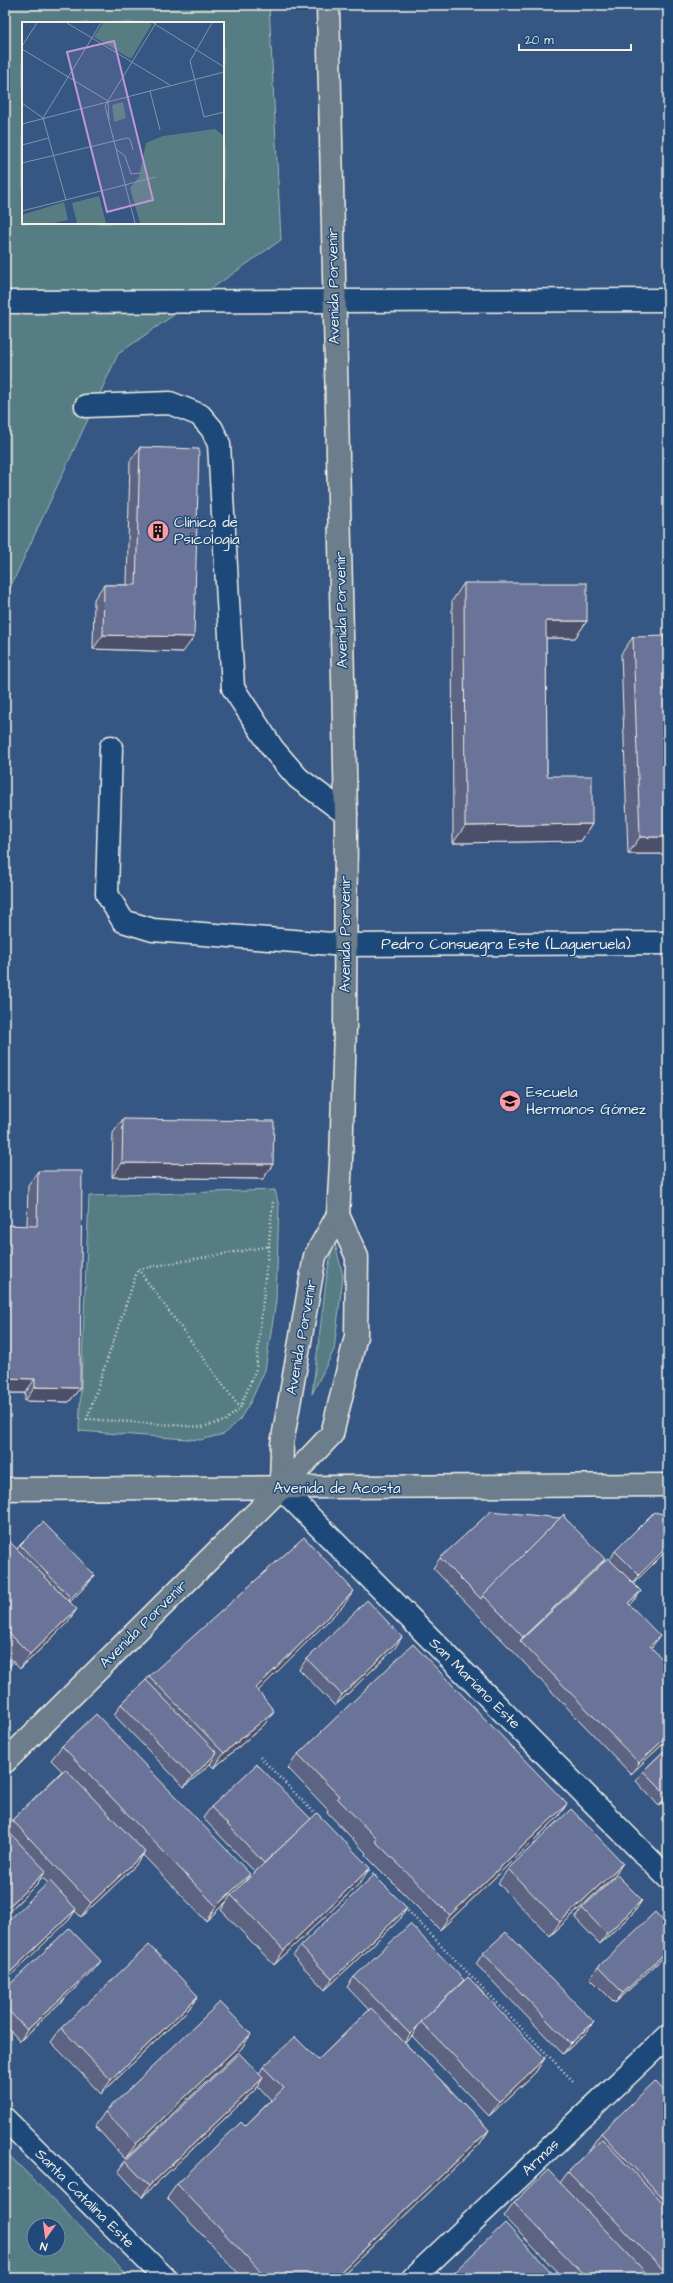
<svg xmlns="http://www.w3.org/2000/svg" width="673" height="2283" font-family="'Architects Daughter',sans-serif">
  <rect width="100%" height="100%" fill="#365683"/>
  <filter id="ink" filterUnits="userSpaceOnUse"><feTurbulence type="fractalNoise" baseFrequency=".025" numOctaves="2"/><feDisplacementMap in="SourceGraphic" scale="8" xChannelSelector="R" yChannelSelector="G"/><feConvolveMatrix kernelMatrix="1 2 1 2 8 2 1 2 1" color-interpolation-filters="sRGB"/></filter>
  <g filter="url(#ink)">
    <g fill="#577d83" stroke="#a6b7b6" fill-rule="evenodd">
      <path d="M5 5H269L281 240 118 354 5 599ZM23 23H223V223H23Z"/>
      <path d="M275 1190 279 1206 276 1301 265 1370 251 1401 240 1419 224 1434 200 1440 79 1431 89 1196Z"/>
      <path d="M334 1239 343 1276 334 1350 312 1394 327 1274Z"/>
      <path d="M5 2151 131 2278H5ZM34 2225H58V2249H34Z"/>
    </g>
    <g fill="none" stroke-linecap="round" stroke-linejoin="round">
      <g stroke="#f4f1e8" stroke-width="25">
        <g id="minor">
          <path d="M5 302 668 300"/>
          <path d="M86 406 170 403 200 415 212 429 219 444 233 688 273 749 298 778 346 814"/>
          <path d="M111 747 107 894 123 921 153 930 345 945 668 943"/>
          <path d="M281 1488 668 1878"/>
          <path d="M5 2119 165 2278"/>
          <path d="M413 2278 668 2036"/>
        </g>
      </g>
      <g stroke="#f4f1e8" stroke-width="25">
        <g id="major">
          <path d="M281 1488 282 1444 315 1256 338 1215 341 1162 345 1028 346 814 328 5"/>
          <path d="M5 1489 668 1485"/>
          <path d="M5 1762 281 1488 332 1434 356 1336 357 1257 338 1215"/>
        </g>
      </g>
      <g stroke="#f4f1e8" stroke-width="2.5" stroke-dasharray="1 3" stroke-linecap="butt">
        <path d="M270 1246 138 1269 87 1419 202 1427 225 1421 240 1408 256 1369 273 1202"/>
        <path d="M138 1269 240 1408"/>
        <path d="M260 1757 317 1816"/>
        <path d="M367 1867 376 1877"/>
        <path d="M405 1908 574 2082"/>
      </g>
      <use href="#minor" stroke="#1f4a7a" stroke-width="22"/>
      <use href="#major" stroke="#6c7d8b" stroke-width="22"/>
    </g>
    <g fill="#5c6383" stroke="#f4f1e8">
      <path d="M140 447 183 652 93 649 94 599 104 585H127L130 461Z"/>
      <path d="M464 583 587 621 575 638H546L547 776 592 824 581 841 453 843 452 601Z"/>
      <path d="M633 637 668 854H628L621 654Z"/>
      <path d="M123 1119 273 1164 263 1179 112 1177 113 1133Z"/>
      <path d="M38 1171 80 1388 69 1402 25 1401V1393H5V1225L27 1226 28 1185Z"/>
      <path d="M668 1515V1549L633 1584 641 1591 633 1602 630 1605 651 1647 668 1739 631 1774 433 1568 440 1558 560 1518H565L602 1563 610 1560 615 1551Z"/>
      <path d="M5 1537 17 1549 20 1545 95 1575 87 1585 70 1602 67 1623 20 1669 5 1653Z"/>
      <path d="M343 1606 258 1691 264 1725 214 1768 210 1764 184 1787 114 1715 121 1704 146 1680 149 1676Z"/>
      <path d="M395 1648 335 1706 299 1669 307 1659Z"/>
      <path d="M62 1746 244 1883 255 1872 203 1818 211 1807 360 1883 274 1965 221 1910 227 1901 206 1921 143 1855 135 1866 81 1917 75 1911 69 1920 48 1883 42 1877 36 1885 5 1915V1829L12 1820 62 1771 51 1760Z"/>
      <path d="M668 1747V1798L659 1806 636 1781 643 1771Z"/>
      <path d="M298 1754 567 1804 557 1818 440 1930 365 1855 366 1853 327 1812 328 1810 288 1768Z"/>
      <path d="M668 1809V1827L661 1819Z"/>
      <path d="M623 1863 613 1877 550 1936 498 1883 508 1869Z"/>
      <path d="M642 1900 635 1911 600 1944 575 1918 582 1908Z"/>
      <path d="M407 1908 400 1919 325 1990 293 1956 300 1946Z"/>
      <path d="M483 1953 586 2033 563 2054 476 1964Z"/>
      <path d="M668 1953 615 2003 590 1978 598 1967Z"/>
      <path d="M93 1971 20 2041 5 2025V1989Z"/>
      <path d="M354 1977 464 1980 545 2058 535 2073 489 2116 412 2036 405 2043 489 2130 479 2145 339 2278H243L167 2198 177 2184 245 2126 271 2100 258 2086 256 2089 142 2197 118 2171 125 2161 259 2074 263 2067 318 2060 369 2010 347 1987Z"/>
      <path d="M198 1996 188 2010 101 2094 51 2042 61 2028Z"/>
      <path d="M251 2034 241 2049 125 2159 95 2126 105 2112Z"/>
      <path d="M668 2066V2074L665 2070Z"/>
      <path d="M668 2095V2278H563L504 2217 514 2203 560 2183 568 2172 590 2151 589 2150 601 2133Z"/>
    </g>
    <g fill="#4b506a" stroke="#f4f1e8">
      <path d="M546 621H587L575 638H534Z"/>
      <path d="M103 635 194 637 183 652 93 649Z"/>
      <path d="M592 824 581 841 453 843 465 826Z"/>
      <path d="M640 837H668V854H628Z"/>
      <path d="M122 1163 273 1164 263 1179 112 1177Z"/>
      <path d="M5 1378 35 1379 25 1393H5Z"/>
      <path d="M35 1387 80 1388 69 1402 25 1401Z"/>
      <path d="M668 1546V1549L631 1586 639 1575Z"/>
      <path d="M605 1559 595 1573 520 1641 523 1637Z"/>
      <path d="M95 1575 87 1585 64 1608 71 1598Z"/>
      <path d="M354 1591 343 1606 246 1703 256 1688Z"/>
      <path d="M641 1591 633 1602 621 1614 628 1603Z"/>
      <path d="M77 1609 67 1623 20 1669 30 1654Z"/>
      <path d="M660 1636 652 1647 643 1657 650 1646Z"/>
      <path d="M402 1637 395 1648 335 1706 342 1695Z"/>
      <path d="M12 1663 5 1673V1670Z"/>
      <path d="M274 1711 264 1725 214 1768 224 1753Z"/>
      <path d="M668 1735V1739L631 1774 639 1763Z"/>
      <path d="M217 1753 210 1764 184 1787 192 1777Z"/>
      <path d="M668 1794V1798L659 1806 667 1795Z"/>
      <path d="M567 1804 557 1818 440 1930 450 1915Z"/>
      <path d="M145 1852 135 1866 81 1917 91 1903Z"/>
      <path d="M623 1863 613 1877 550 1936 560 1922Z"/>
      <path d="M370 1868 360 1883 274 1965 284 1950Z"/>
      <path d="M46 1871 36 1885 5 1915V1910Z"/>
      <path d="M250 1874 240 1889 231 1895 227 1901 206 1921 216 1906Z"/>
      <path d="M642 1900 635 1911 600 1944 607 1934Z"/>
      <path d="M407 1908 400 1919 325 1990 332 1979Z"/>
      <path d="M76 1909 69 1920 5 1981V1977Z"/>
      <path d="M668 1950V1953L615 2003 623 1993Z"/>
      <path d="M101 1961 93 1971 20 2041 27 2030Z"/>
      <path d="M198 1996 188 2010 101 2094 111 2080Z"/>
      <path d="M594 2022 586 2033 563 2054 570 2044Z"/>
      <path d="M418 2026 412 2036 403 2045 410 2034Z"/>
      <path d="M251 2034 241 2049 125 2159 136 2144Z"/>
      <path d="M545 2058 535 2073 489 2116 499 2102Z"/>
      <path d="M263 2078 256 2089 142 2197 149 2186Z"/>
      <path d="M489 2130 479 2145 339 2278H334Z"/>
    </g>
    <g fill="#6b7398" stroke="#f4f1e8">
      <path d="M140 447 199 449 194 637 103 635 104 585H136Z"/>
      <path d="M464 583H587V621H546L547 776H592V824L465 826Z"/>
      <path d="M668 636V837H640L633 637Z"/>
      <path d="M123 1119 274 1121 273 1164 122 1163Z"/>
      <path d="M38 1171H82L80 1388 35 1387V1379L5 1378V1225L37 1226Z"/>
      <path d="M491 1511 560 1518 483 1595 481 1599 440 1558Z"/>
      <path d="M654 1512 668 1515V1546L639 1575 615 1551Z"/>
      <path d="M564 1514 565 1518 605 1559 523 1637 483 1595Z"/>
      <path d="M43 1522 95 1575 71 1598 20 1545Z"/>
      <path d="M5 1537 77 1609 30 1654 5 1629Z"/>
      <path d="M304 1537 354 1591 256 1688 274 1711 224 1753 149 1676Z"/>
      <path d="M608 1558 641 1591 628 1603 660 1636 650 1646 668 1665V1735L639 1763 520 1641Z"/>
      <path d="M367 1600 402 1637 342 1695 307 1659Z"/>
      <path d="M413 1644 567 1804 450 1915 375 1841 377 1839 337 1798 339 1796 298 1754Z"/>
      <path d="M5 1655 12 1663 5 1670Z"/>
      <path d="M146 1680 217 1753 192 1777 121 1704Z"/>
      <path d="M96 1714 250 1874 216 1906 62 1746Z"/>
      <path d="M668 1747V1794L667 1795 643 1771Z"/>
      <path d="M257 1764 311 1819 264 1863 211 1807Z"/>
      <path d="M65 1769 145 1852 91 1903 12 1820Z"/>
      <path d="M571 1809 623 1863 560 1922 508 1869Z"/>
      <path d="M317 1813 370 1868 284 1950 231 1895Z"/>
      <path d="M6 1829 46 1871 5 1910V1831Z"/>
      <path d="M374 1875 407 1908 332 1979 300 1946Z"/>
      <path d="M617 1875 642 1900 607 1934 582 1908Z"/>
      <path d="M50 1881 76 1909 5 1977V1924Z"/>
      <path d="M655 1912 668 1926V1950L623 1993 598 1967Z"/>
      <path d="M410 1924 464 1980 421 2022 418 2026 410 2034 354 1977Z"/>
      <path d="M69 1928 101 1961 27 2030 5 2007V1989Z"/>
      <path d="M506 1932 594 2022 570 2044 483 1953Z"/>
      <path d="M149 1945 198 1996 111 2080 61 2028Z"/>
      <path d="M468 1977 545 2058 499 2102 421 2022Z"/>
      <path d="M220 2002 251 2034 136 2144 105 2112Z"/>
      <path d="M371 2008 489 2130 334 2278H267L177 2184 241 2122 245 2126 284 2088 263 2067 295 2037 318 2060Z"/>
      <path d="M239 2053 263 2078 149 2186 125 2161Z"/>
      <path d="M655 2081 668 2095V2203L601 2133Z"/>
      <path d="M602 2139 668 2208V2275L568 2172Z"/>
      <path d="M548 2170 651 2278H587L514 2203Z"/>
      <path d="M505 2223 557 2278H448Z"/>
    </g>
  </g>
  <defs>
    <g id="building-disc" transform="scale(1.15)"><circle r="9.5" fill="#ff9aa2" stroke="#1f4a7a"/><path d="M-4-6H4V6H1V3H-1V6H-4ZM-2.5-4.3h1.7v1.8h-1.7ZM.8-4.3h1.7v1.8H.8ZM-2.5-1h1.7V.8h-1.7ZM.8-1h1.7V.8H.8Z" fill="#111"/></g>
    <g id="school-disc" transform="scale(1.15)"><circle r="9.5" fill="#ff9aa2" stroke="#1f4a7a"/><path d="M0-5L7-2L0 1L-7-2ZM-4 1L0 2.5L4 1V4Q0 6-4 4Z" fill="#111"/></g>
  </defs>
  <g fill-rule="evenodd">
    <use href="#building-disc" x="158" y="531"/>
    <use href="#school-disc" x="510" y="1101"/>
  </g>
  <g text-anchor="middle" stroke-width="3" stroke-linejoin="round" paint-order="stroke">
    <g font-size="15" fill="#f4f1e8" stroke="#1f4a7a">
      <text transform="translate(333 286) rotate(-91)" y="5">Avenida Porvenir</text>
      <text transform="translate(341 610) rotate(-91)" y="5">Avenida Porvenir</text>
      <text transform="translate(345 934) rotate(-90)" y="5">Avenida Porvenir</text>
      <text x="506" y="949">Pedro Consuegra Este (Lagueruela)</text>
      <text transform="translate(301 1337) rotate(-80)" y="5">Avenida Porvenir</text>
      <text x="337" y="1493">Avenida de Acosta</text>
      <text transform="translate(143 1624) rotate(-45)" y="5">Avenida Porvenir</text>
      <text transform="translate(475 1683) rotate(45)" y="5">San Mariano Este</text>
      <text transform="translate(540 2157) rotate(-44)" y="5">Armas</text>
      <text transform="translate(85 2198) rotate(45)" y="5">Santa Catalina Este</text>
    </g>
    <g font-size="15" fill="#f4f1e8" stroke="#1f4a7a" text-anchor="start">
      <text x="174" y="527">Clínica de<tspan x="174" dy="17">Psicología</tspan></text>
      <text x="526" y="1097">Escuela<tspan x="526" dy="17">Hermanos Gómez</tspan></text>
    </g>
  </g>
  <g transform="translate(22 22)">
    <rect width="202" height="202" fill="#365683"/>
    <path d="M81 1H127L130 2 109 37 72 15ZM101 80 104 96 92 100 90 83ZM193 107 202 114V201H118L108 166 117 155 124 121 141 114ZM77 174 84 201H55L50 181ZM42 180 46 198 32 201H0V193Z" fill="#577d83"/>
    <path fill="none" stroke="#8294ab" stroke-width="1" d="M45 1 148 63M131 1 202 45M190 1 168 39 182 95 202 90M0 24 15 1M0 27 86 79M128 69 138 108M86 79 87 98M0 81 21 96 44 178M21 96 79 1M0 102 202 50M0 123 27 116M94 127 103 134 109 152 118 151M0 141 105 116 108 117 111 128M0 189 134 155M113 201 83 84 134 1"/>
    <path fill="#be98d6" fill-opacity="0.15" stroke="#be98d6" stroke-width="2" d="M92 19 131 178 85 190 45 30Z"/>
    <rect width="202" height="202" fill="none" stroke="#f4f1e8" stroke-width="2"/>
  </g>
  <rect width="673" height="2283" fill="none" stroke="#1f4a7a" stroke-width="20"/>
  <rect x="10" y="10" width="653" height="2263" fill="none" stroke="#f4f1e8" stroke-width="1.5" filter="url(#ink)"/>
  <g transform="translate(46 2237) rotate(194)"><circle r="19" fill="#1f4a7a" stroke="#748da6"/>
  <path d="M0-3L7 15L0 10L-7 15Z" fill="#ff9aa2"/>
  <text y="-6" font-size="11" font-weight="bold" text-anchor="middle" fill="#f4f1e8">N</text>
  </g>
  <path d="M519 44v6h112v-6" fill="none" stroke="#f4f1e8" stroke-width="2"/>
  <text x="525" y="44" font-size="12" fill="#f4f1e8" stroke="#1f4a7a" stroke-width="3" paint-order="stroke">20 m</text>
</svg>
